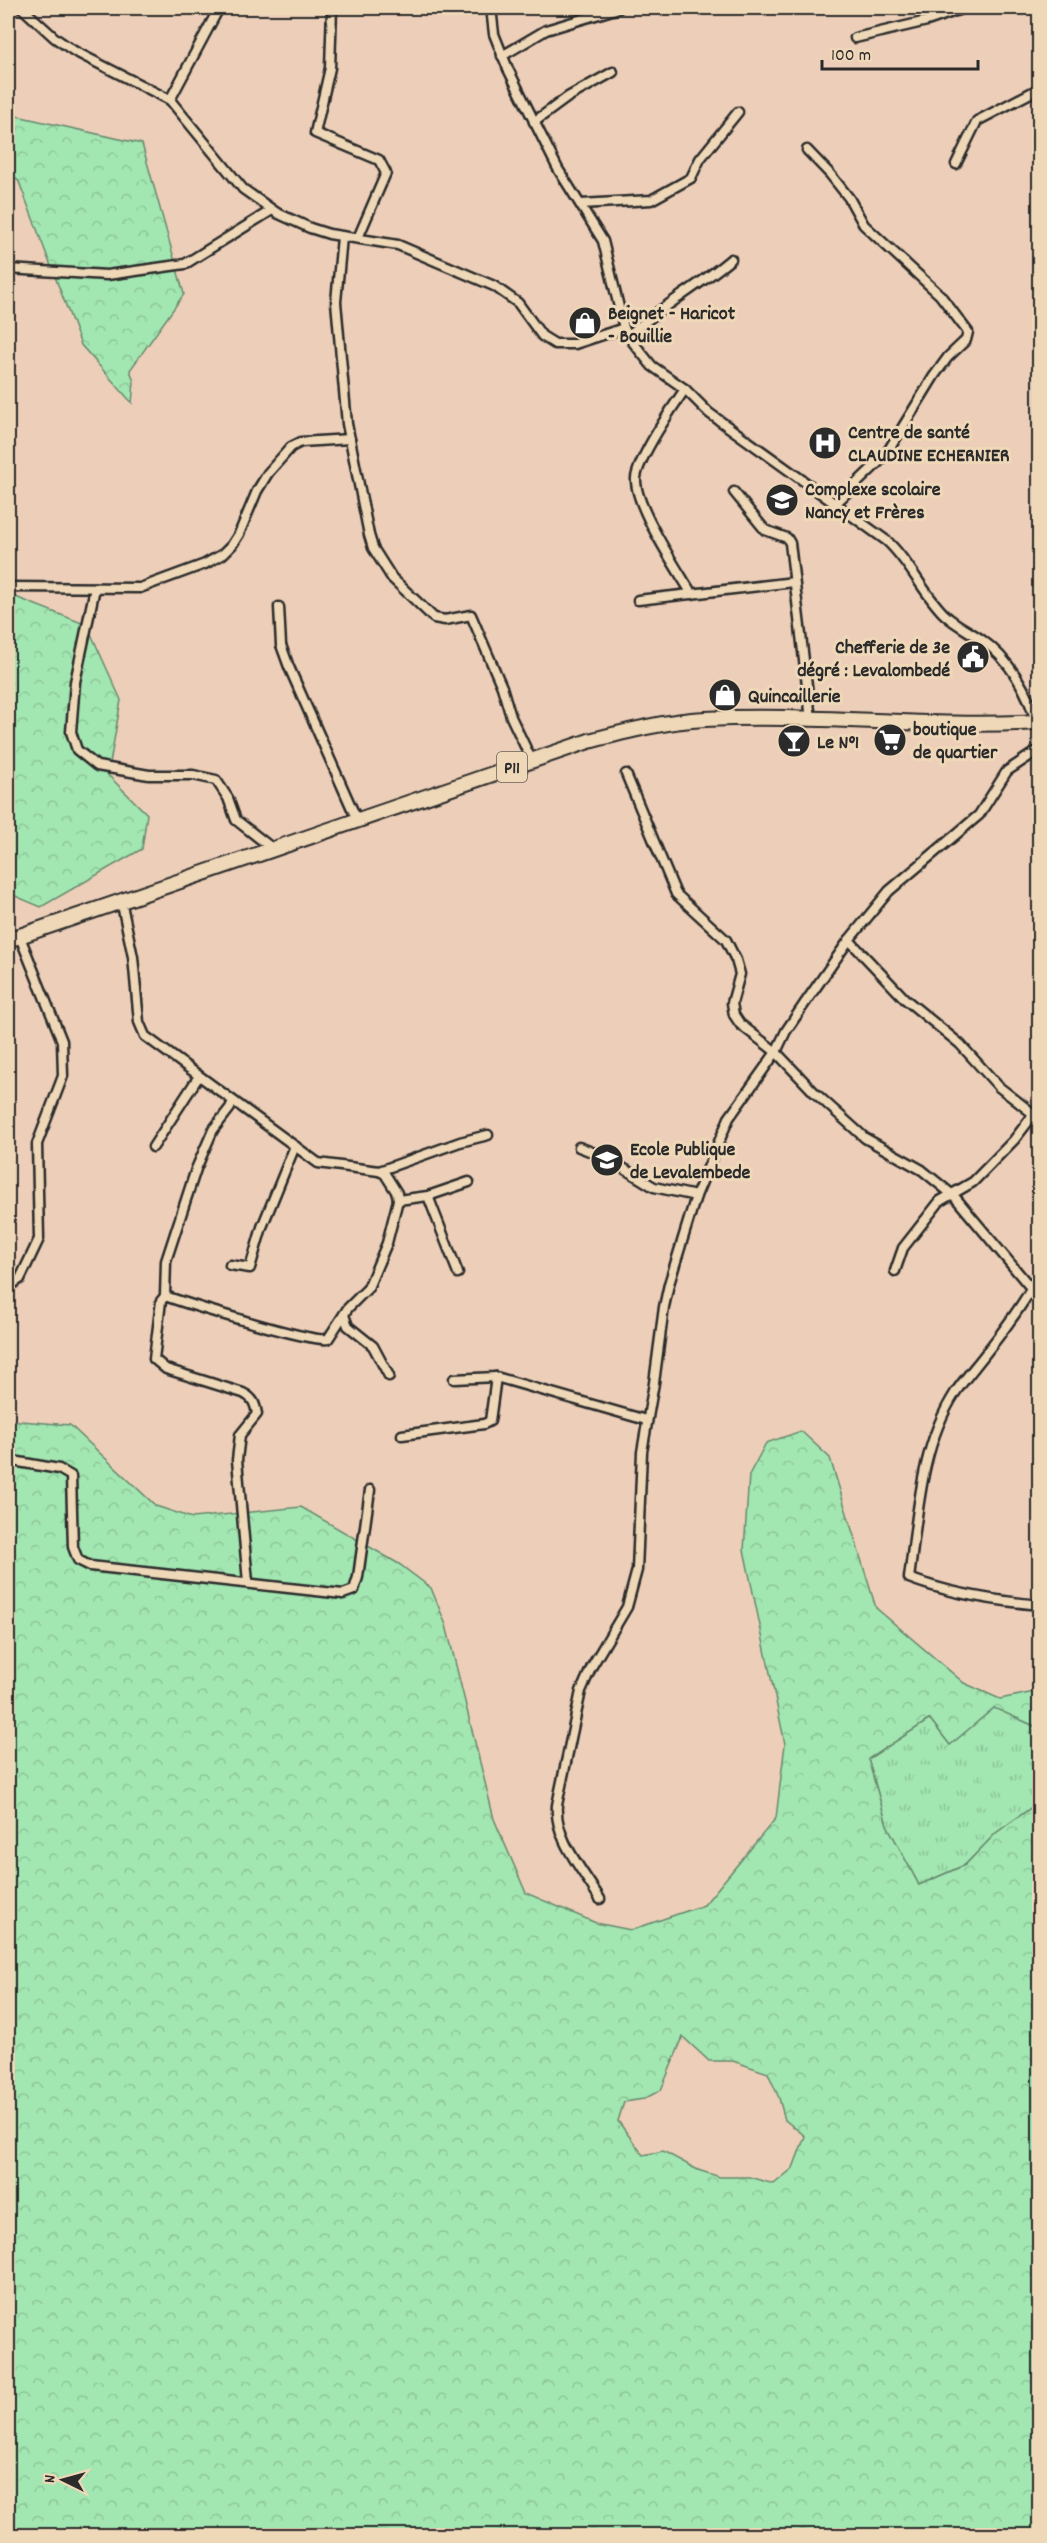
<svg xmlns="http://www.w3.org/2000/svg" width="1047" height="2543" font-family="Dekko,sans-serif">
  <defs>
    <pattern id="grass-tufts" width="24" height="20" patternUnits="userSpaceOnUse" patternTransform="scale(1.5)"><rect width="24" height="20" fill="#a2e6b1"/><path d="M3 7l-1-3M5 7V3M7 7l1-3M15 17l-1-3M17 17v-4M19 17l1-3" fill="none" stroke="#8cc598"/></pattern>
    <pattern id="forest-crowns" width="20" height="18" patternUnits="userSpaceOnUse" patternTransform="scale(1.5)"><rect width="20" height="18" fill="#a2e6b1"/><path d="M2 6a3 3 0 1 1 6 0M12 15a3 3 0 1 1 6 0" fill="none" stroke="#8cc598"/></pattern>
  </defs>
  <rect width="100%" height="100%" fill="#edcfb9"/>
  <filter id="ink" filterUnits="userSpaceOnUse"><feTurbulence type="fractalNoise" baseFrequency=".0167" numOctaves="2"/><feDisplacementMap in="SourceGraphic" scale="12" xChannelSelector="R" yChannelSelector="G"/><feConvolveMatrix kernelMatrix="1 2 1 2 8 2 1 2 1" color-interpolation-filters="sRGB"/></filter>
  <g filter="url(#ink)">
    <path fill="url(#grass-tufts)" stroke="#66886e" stroke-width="1.5" d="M994 1707 1039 1728V1802L996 1833 965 1865 919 1885 887 1825 868 1759 930 1719 950 1745Z"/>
    <g fill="url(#forest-crowns)" stroke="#66886e" stroke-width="1.5" fill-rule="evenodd">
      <path d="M8 114 142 144 184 294 130 370 134 382 132 403 81 345 19 182 8 169Z"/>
      <path d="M8 594 87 625 121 700 108 775 147 814 142 849 41 907 8 893Z"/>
      <path d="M8 1420 70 1425 156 1506 192 1518 301 1507 399 1564 431 1588 446 1625 494 1819 526 1893 596 1923 631 1930 704 1905 776 1818 785 1744 744 1550 749 1475 766 1443 801 1431 830 1458 876 1608 964 1683 1000 1699 1039 1691V1728L994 1708 950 1745 930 1719 868 1759 887 1825 919 1885 965 1865 996 1833 1039 1802V2535H8ZM683 2037 709 2061H733L768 2073 779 2098 785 2120 805 2136 793 2168 774 2184 749 2177H720L698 2170 663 2151 643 2155 618 2121 624 2102 644 2099 661 2090Z"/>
    </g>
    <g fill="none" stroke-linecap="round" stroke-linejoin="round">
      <g stroke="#2b2b2b" stroke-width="13">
        <g id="minor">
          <path d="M22 8 55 38 74 51 170 100 219 8"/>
          <path d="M332 8 330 68 315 133 379 160 386 173 358 238"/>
          <path d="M491 8 494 34 508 69 558 169 603 241 624 328 628 336 652 366 685 389 709 413 887 541C910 562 922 592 944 614 954 624 969 631 982 640 1008 658 1029 692 1036 723"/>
          <path d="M855 38 927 21 964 8"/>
          <path d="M502 56 546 30 619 8"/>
          <path d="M170 100 243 189 277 213 310 228 329 234 398 245 494 286 518 303 542 336 555 344H575L624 328"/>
          <path d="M534 122 568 97 613 72"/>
          <path d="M807 150 830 174 849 198 864 225 940 295 968 332 966 340 948 357 934 376 885 456 836 503"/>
          <path d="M956 164 977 121 1040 88"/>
          <path d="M581 204 651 200 691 178 700 159 738 112"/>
          <path d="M342 237 336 302 347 424 369 535 373 548 392 578 434 618 445 620 471 615 502 687 511 717 532 761"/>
          <path d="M8 269 107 275 185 264 272 210"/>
          <path d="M628 336C660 307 698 287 731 259"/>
          <path d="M685 389C673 406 638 459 636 478 634 505 677 569 692 594"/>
          <path d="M734 492 765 530 787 538 790 543 811 719"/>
          <path d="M8 587 140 588 205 564 223 554 232 545 239 534 257 491 268 473 291 447 301 442 350 439"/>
          <path d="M95 588 75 682 71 732 77 750 97 766 149 775H193L216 780 228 798 236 820 273 849"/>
          <path d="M638 600 794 582"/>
          <path d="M279 607 281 645 289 667 357 820"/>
          <path d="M626 774 676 894 726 940 736 960 740 974 732 1003 734 1015 740 1024 776 1052 815 1093 865 1138 922 1170 954 1196 1031 1288"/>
          <path d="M121 900 133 957 139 1022 145 1036 318 1163 379 1171 385 1174 397 1193 398 1200 387 1243 368 1288 348 1308 328 1339C312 1343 188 1304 165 1296"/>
          <path d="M849 940 905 999 960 1044 999 1087 1040 1119"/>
          <path d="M233 1101 230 1108 213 1130 196 1169 166 1261 165 1296 161 1301 154 1359 166 1369 243 1393C253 1398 255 1403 257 1414L240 1435 237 1460 248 1582"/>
          <path d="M153 1147 199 1076"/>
          <path d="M579 1147 605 1157 654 1187 696 1196"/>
          <path d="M379 1171 460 1142 488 1135"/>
          <path d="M428 1196 458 1273"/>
          <path d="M398 1200 428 1196 469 1182"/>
          <path d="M230 1265 250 1268 262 1227 295 1146"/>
          <path d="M895 1271 903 1248 940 1201 973 1182 1014 1140 1034 1114"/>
          <path d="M1040 1274C1025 1301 1008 1325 989 1349 978 1364 965 1378 955 1393 920 1448 918 1515 909 1578 950 1594 996 1601 1040 1605"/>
          <path d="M8 1287 20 1279 39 1239 37 1144 63 1076 62 1041 20 937"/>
          <path d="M344 1315 348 1326 373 1346 389 1376"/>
          <path d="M454 1379 496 1377 646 1420"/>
          <path d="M402 1435 484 1424 490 1421 496 1377"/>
          <path d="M13 1461 59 1469 71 1476 73 1547 78 1560 90 1566 343 1594 354 1590 358 1577 370 1490"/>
          <path d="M600 1899C583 1870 554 1839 557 1805L581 1691 592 1666 627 1607 637 1570 642 1452 654 1383 664 1307 669 1284 696 1196 729 1118 776 1052 786 1031 805 1003 849 940 889 891 979 815 1007 771 1040 749"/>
        </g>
      </g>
      <g stroke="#2b2b2b" stroke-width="18">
        <path id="primary" d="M8 940 589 741C627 731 666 721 705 719 817 713 928 729 1040 722"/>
      </g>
      <use href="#minor" stroke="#efd8b8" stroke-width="8"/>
      <use href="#primary" stroke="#efd8b8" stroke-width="14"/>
    </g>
  </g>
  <defs>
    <g id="shop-disc" transform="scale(1.725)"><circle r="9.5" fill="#2b2b2b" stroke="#efd8b8"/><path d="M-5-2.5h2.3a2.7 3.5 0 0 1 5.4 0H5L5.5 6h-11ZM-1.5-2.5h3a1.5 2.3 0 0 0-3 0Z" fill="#fff"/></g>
    <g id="hospital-disc" transform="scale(1.725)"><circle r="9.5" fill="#2b2b2b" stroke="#efd8b8"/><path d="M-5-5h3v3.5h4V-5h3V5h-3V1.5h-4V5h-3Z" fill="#fff"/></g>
    <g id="school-disc" transform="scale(1.725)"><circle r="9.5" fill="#2b2b2b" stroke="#efd8b8"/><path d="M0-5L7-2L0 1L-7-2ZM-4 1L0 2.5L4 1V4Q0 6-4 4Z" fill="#fff"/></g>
    <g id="civic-disc" transform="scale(1.725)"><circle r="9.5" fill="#2b2b2b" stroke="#efd8b8"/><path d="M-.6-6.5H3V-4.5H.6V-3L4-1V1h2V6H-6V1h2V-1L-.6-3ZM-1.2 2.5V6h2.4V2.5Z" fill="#fff"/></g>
    <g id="supermarket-disc" transform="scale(1.725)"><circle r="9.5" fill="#2b2b2b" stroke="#efd8b8"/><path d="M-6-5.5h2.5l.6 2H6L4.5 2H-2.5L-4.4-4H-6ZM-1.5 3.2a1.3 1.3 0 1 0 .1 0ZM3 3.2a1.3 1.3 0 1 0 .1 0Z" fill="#fff"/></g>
    <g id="bar-disc" transform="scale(1.725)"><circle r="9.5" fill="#2b2b2b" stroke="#efd8b8"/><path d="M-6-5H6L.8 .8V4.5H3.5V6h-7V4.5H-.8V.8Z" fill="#fff"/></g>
  </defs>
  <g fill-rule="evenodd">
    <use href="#shop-disc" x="585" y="323"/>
    <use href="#hospital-disc" x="825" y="443"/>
    <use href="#school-disc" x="782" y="500"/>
    <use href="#civic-disc" x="973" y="657"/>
    <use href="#shop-disc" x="725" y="695"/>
    <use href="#supermarket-disc" x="890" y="740"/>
    <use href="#bar-disc" x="794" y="741"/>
    <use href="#school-disc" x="607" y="1160"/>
  </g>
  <g text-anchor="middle" stroke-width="6" stroke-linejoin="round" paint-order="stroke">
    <rect fill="#efd8b8" stroke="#665f55" stroke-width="1.5" x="497" y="752" width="30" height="30" rx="4.5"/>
    <g font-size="18" font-weight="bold" fill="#2b2b2b">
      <text x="512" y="773">P11</text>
    </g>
    <g font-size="20" font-weight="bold" fill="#2b2b2b" stroke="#efd8b8" text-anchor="start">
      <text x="608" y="319">Beignet - Haricot<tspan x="608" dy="23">- Bouillie</tspan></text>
      <text x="848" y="438">Centre de santé<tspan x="848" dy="23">CLAUDINE ECHERNIER</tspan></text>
      <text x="805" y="495">Complexe scolaire<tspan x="805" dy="23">Nancy et Frères</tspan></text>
      <text x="950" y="653" text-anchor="end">Chefferie de 3e<tspan x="950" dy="23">dégré : Levalombedé</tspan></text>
      <text x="748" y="702">Quincaillerie</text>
      <text x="913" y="735">boutique<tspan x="913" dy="23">de quartier</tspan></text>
      <text x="817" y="748">Le N°1</text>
      <text x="630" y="1155">Ecole Publique<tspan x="630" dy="23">de Levalembede</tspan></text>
    </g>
  </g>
  <rect width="1047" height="2543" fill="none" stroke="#efd8b8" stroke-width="30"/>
  <rect x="15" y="15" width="1017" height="2513" fill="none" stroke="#2b2b2b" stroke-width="2" filter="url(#ink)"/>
  <g transform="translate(63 2480) rotate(275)" stroke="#efd8b8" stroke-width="4.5" paint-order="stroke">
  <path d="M0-4.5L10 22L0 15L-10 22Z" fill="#2b2b2b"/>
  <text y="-9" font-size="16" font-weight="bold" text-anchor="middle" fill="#2b2b2b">N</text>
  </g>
  <path d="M822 60v9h156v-9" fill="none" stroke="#2b2b2b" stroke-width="3"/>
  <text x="831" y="60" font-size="18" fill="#2b2b2b" stroke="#efd8b8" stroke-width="4.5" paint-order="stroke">100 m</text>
</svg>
